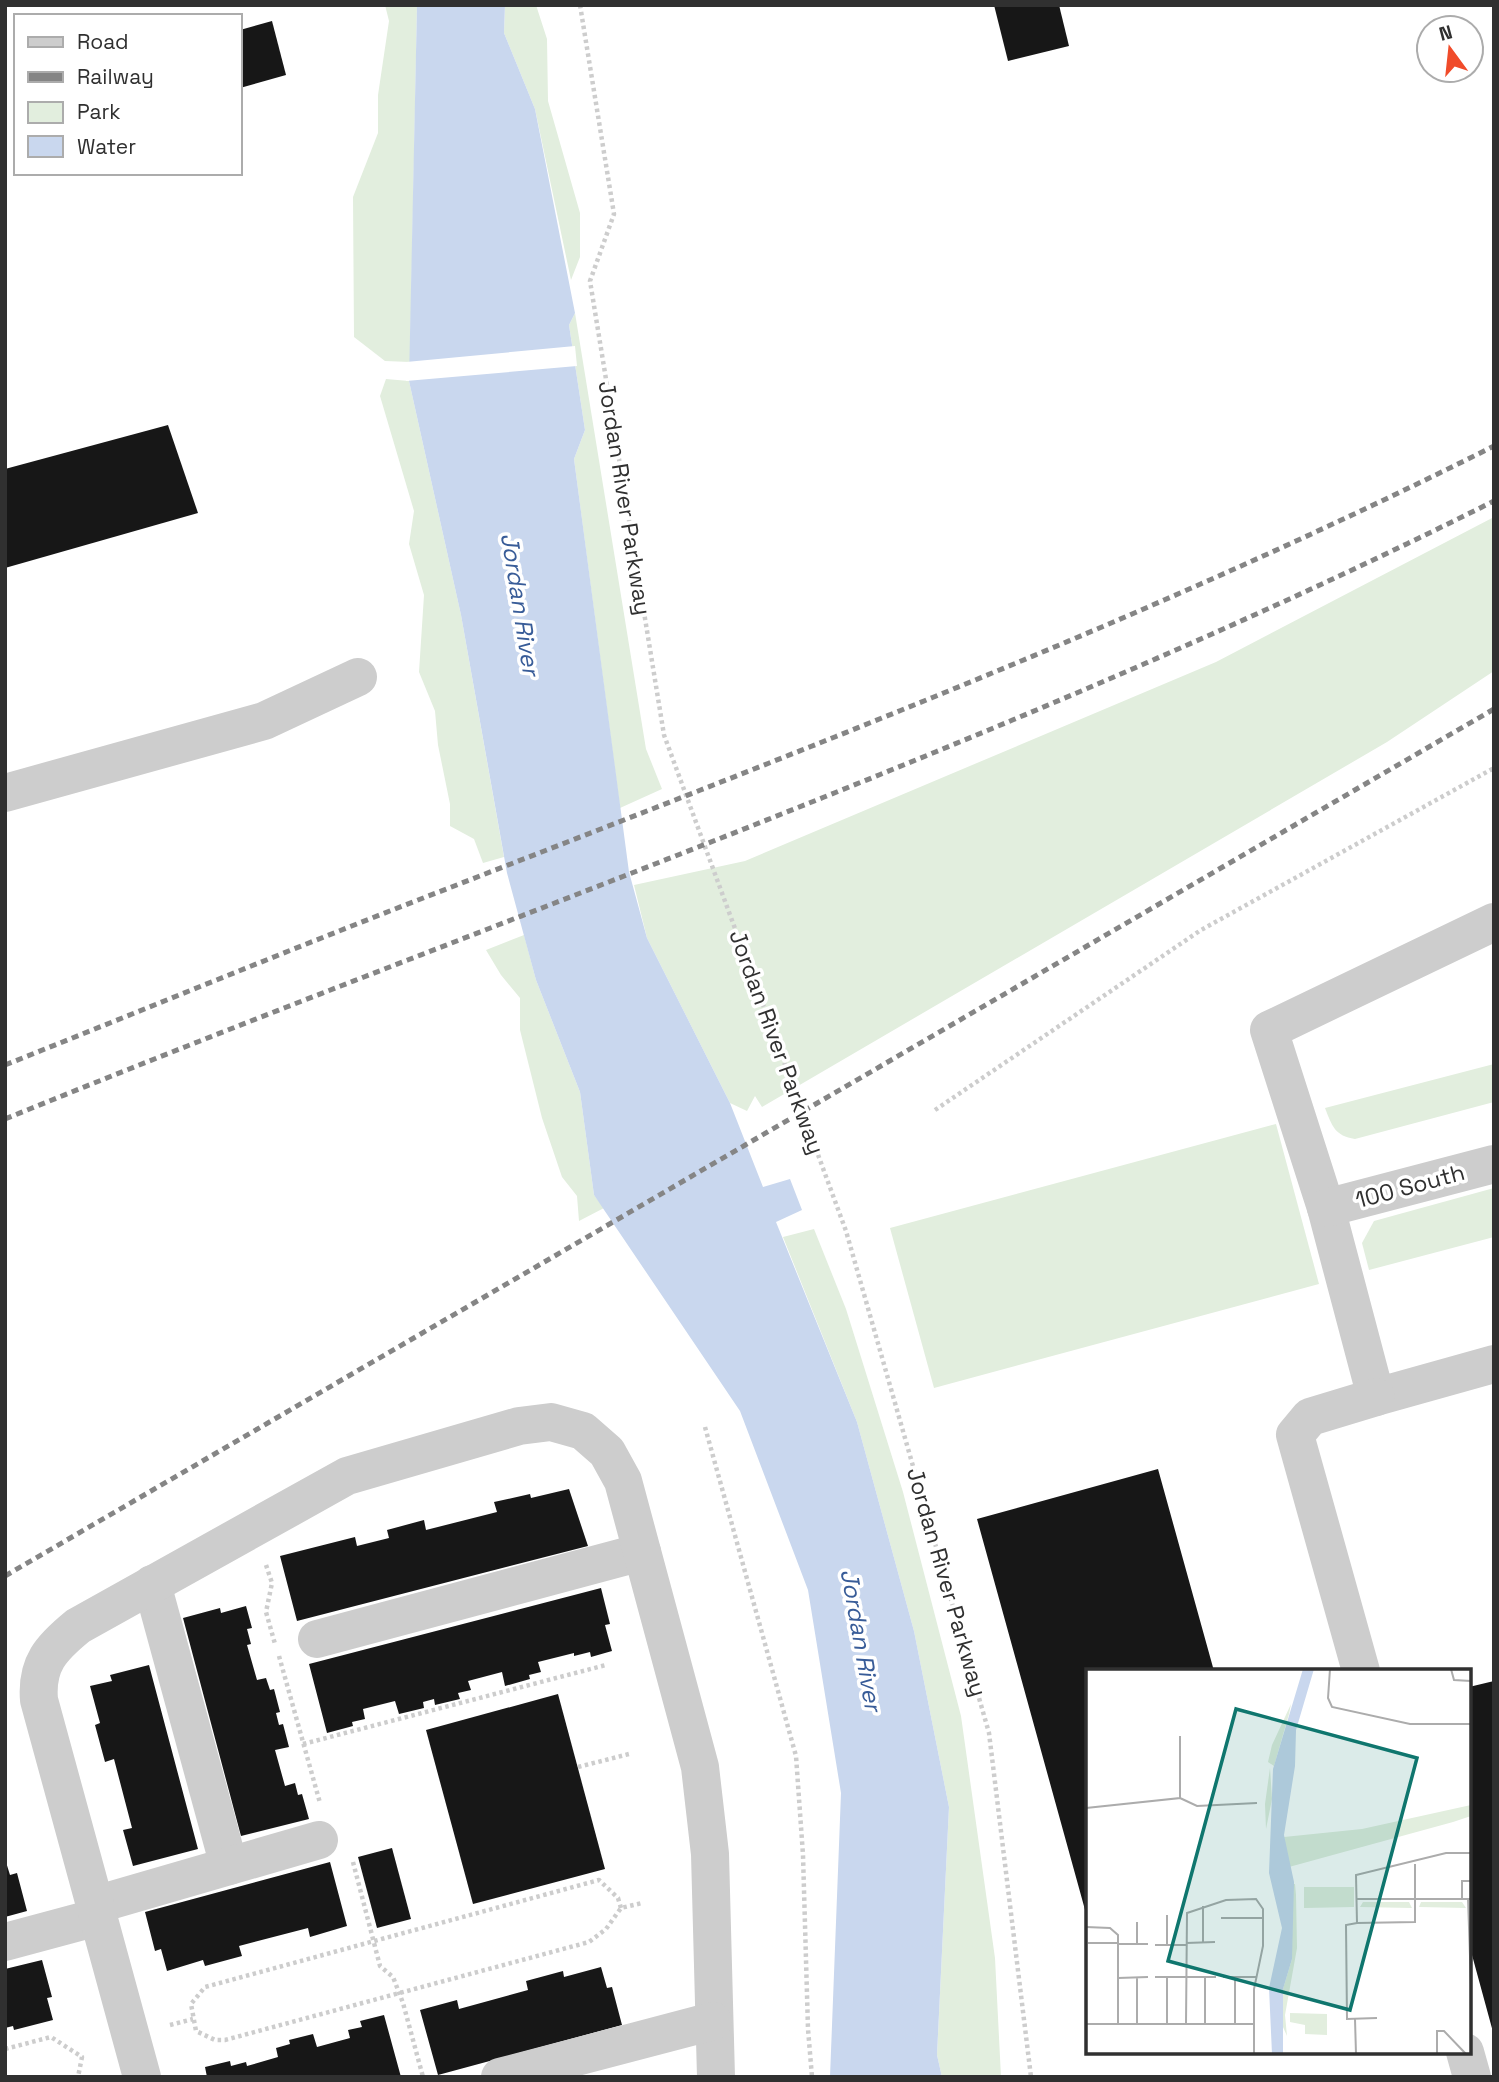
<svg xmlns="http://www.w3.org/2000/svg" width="1499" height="2082" font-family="'Space Grotesk',sans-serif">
  <rect width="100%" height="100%" fill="#fff"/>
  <g fill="#e2eede">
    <path d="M385 5H417L410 362 385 361 354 337 353 197 378 133V95L389 21Z"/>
    <path d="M505 5H536L547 39 548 101 580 213V257L571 280 535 109 504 33Z"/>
    <path d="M575 313 646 749 662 789 620 808 574 459 585 430 569 325Z"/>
    <path d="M386 379 409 381 461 615 504 857 483 863 474 839 450 826V804L438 745 435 711 419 672 424 595 409 544 414 511 380 396Z"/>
    <path d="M1494 517V671L1387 742 762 1107 755 1096 747 1111 730 1103 647 938 634 885 745 861 1216 662Z"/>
    <path d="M524 935 536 980 580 1092 594 1195 604 1208 579 1221 577 1196 562 1177 542 1118 520 1030V998L501 975 486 950Z"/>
    <path d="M1494 1064V1102L1355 1139C1335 1136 1332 1126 1325 1108Z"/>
    <path d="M1276 1124 1319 1284 934 1388 890 1228Z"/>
    <path d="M1494 1188V1237L1369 1270 1362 1243 1374 1221Z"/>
    <path d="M814 1229 846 1309 903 1492 961 1716 995 1958 1001 2077H942L937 2055 949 1807 914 1631 857 1422 783 1237Z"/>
  </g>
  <path fill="#c9d7ee" d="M417 5H505L504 33 535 109 575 313 569 325 585 430 574 459 629 872 647 938 730 1103 763 1187 790 1179 802 1210 776 1222 857 1422 914 1631 949 1807 937 2055 942 2077H830L841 1793 808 1590 740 1411 594 1195 580 1092 536 980 507 873 461 615 409 381Z"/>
  <path fill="#fff" d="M575 346 577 366 406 381V362Z"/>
  <g fill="#171717">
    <path d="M994 5H1059L1069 46 1008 61Z"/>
    <path d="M272 21 286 75 240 88V30Z"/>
    <path d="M168 425 198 513 5 568V469Z"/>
    <path d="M1158 1469 1214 1671H1088L1087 1917 977 1519Z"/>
    <path d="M569 1489 588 1546 297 1621 280 1556 355 1537 357 1546 389 1538 387 1530 424 1520 426 1530 497 1512 494 1502 530 1494 531 1498Z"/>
    <path d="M601 1588 610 1624 605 1625 612 1651 591 1657 590 1652 574 1656V1653L538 1662 541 1672 529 1675 530 1679 505 1686 502 1672 468 1681 471 1690 458 1693 460 1699 435 1705 434 1699 423 1702 424 1708 399 1714 395 1701 363 1709 365 1719 352 1722 353 1726 327 1733 309 1664Z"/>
    <path d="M246 1606 252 1628 247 1629 251 1644 247 1645 257 1680 266 1678 270 1690 274 1689 280 1712 276 1713 279 1725 283 1724 289 1747 275 1750 285 1786 295 1783 298 1795 302 1794 309 1819 241 1836 183 1618 220 1608 221 1613Z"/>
    <path d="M149 1665 198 1849 133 1866 123 1830 132 1828 114 1759 105 1762 95 1725 100 1723 90 1686 112 1681 110 1675Z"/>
    <path d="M1494 1681V2032H1493L1469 1944V1687Z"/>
    <path d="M558 1694 605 1869 473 1904 426 1730Z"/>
    <path d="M392 1848 411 1919 377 1928 358 1857Z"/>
    <path d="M5 1859 10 1875 17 1873 27 1911 5 1917Z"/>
    <path d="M330 1862 347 1926 310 1937 308 1928 239 1946 242 1956 205 1966 203 1960 167 1971 161 1949 155 1951 145 1912Z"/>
    <path d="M42 1960 52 1997 47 1998 53 2020 14 2030 13 2026 5 2028V1969Z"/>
    <path d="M601 1967 607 1988 612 1987 622 2025 438 2075 420 2010 457 2000 459 2009 528 1990 526 1981 563 1971 564 1977Z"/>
    <path d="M384 2015 401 2077H207L205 2067 230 2061 231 2066 246 2062 247 2066 278 2057 276 2048 290 2044 289 2040 313 2034 317 2047 350 2038 348 2030 362 2027 360 2021Z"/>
  </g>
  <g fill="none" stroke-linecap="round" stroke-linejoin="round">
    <g stroke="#cdcdcd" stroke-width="4.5" stroke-dasharray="3.5 3.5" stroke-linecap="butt">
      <path d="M580 5 614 214 590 281 664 735 846 1231 989 1733 1031 2077"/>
      <path d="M935 1110 1201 930 1494 768"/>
      <path d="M705 1427 796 1756 803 1855 808 2029 812 2077"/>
      <path d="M266 1565 272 1583 266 1612 275 1644"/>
      <path d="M279 1656 320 1803"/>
      <path d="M303 1744 606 1665"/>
      <path d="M578 1767 629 1754"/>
      <path d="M353 1862 380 1966 393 1977 403 2003 423 2077"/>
      <path d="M621 1908 618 1898 599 1880 205 1987 191 2004 196 2031 215 2040H225L589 1942 606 1929 621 1908 642 1903"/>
      <path d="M170 2025 193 2019"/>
      <path d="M5 2049 51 2037 82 2057 78 2077"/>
    </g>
    <g stroke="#cdcdcd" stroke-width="38">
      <path d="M5 793 264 721 358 677"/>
      <path d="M1494 922 1269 1030 1326 1208 1376 1397 1494 1364"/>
      <path d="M1326 1208 1494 1164"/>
      <path d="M152 1584 229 1866"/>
      <path d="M317 1639 642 1552"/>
      <path d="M1361 1671 1295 1435 1310 1417 1376 1397"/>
      <path d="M95 1905 319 1840"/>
      <path d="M5 1942 98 1917"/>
      <path d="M1465 2052 1472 2077"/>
      <path d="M142 2077 39 1700C36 1664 51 1648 78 1626L347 1476 519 1426 551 1422 583 1431 607 1452 623 1481 700 1767 710 1854 716 2077"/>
      <path d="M500 2077 713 2021"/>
    </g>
    <g stroke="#858585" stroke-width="5" stroke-dasharray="7 5" stroke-linecap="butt">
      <path d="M5 1065C153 1006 301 945 449 888 801 751 1156 616 1494 446"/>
      <path d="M5 1119C503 916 1013 742 1494 501"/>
      <path d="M5 1576 1494 709"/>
    </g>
  </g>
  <g text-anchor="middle" stroke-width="7" stroke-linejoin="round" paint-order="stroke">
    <g font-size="23" fill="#303030" stroke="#fff">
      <text transform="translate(625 498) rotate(81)" y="8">Jordan River Parkway</text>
      <text transform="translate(777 1042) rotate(70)" y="8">Jordan River Parkway</text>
      <text transform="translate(1410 1186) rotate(-15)" y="8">100 South</text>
      <text transform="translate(947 1582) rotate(74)" y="8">Jordan River Parkway</text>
    </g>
    <g font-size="24" font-style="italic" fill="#385c98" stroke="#fff">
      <text transform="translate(520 604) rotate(81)" y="8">Jordan River</text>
      <text transform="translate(861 1640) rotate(80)" y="8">Jordan River</text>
    </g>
  </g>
  <g transform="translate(1086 1669)">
    <rect width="385" height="385" fill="#fff"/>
    <path d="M205 35 203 45 188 97 182 93 186 76ZM184 99 186 130 180 160 179 135ZM385 136V147L367 153 203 198 198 168 276 160ZM205 215H209L210 226 211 279 199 346 201 367 197 358V320L206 290ZM218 218H268V238L218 239ZM277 233H323L326 239 274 238ZM335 233H376L380 239 333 238ZM204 344 241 345V366L219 365V356L204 353Z" fill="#e2eede"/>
    <path d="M217 0H228L210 61 209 97 198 166 208 213 206 290 197 320V385H186L183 319 196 259 183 204 187 100Z" fill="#c9d7ee"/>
    <path fill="none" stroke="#acacac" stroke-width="2" d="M244 0 242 29 246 38 324 55H385M365 0 368 11 385 12M94 129 111 137 171 134M0 139 94 129V67M329 195V253L271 254 270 206 360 184H385M271 230H385M376 230V212H385M382 230 385 316M117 237V274M135 249H177M271 254 260 256 261 350 291 349M0 258 24 259 32 266V354M2 274H32M100 274 129 273M32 275H62M51 275V253M69 276H100M81 276V246M69 308H130M137 308H171M149 308V355M32 309 62 308M269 350 270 385M51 354V308M0 355H167M81 355V308M100 355 101 244 140 231 170 230 177 240V277L168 320V385M119 355V308M351 385V362H358L380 385"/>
    <path fill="#0f766e" fill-opacity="0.15" stroke="#0f766e" stroke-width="3.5" d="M150 40 331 89 264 341 82 292Z"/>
    <rect width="385" height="385" fill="none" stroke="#303030" stroke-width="3.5"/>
  </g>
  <rect width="1499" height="2082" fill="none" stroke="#303030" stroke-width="14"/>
  <rect x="14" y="14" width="228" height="161" fill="#ffffff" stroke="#acacac" stroke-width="2"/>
  <rect x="28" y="37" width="35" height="10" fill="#cdcdcd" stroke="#acacac" stroke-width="2"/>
  <text x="77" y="49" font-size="21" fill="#303030">Road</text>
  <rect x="28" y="72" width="35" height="10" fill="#858585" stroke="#acacac" stroke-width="2"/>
  <text x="77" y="84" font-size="21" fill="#303030">Railway</text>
  <rect x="28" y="102" width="35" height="21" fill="#e2eede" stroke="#acacac" stroke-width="2"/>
  <text x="77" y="119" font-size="21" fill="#303030">Park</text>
  <rect x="28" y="136" width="35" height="21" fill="#c9d7ee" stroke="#acacac" stroke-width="2"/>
  <text x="77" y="154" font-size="21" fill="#303030">Water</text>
  <g transform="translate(1450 49) rotate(345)"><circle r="33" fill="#ffffff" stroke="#acacac" stroke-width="2"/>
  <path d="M0-5L12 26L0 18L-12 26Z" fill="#f04b2a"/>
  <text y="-10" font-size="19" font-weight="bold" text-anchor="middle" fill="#303030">N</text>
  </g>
</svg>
